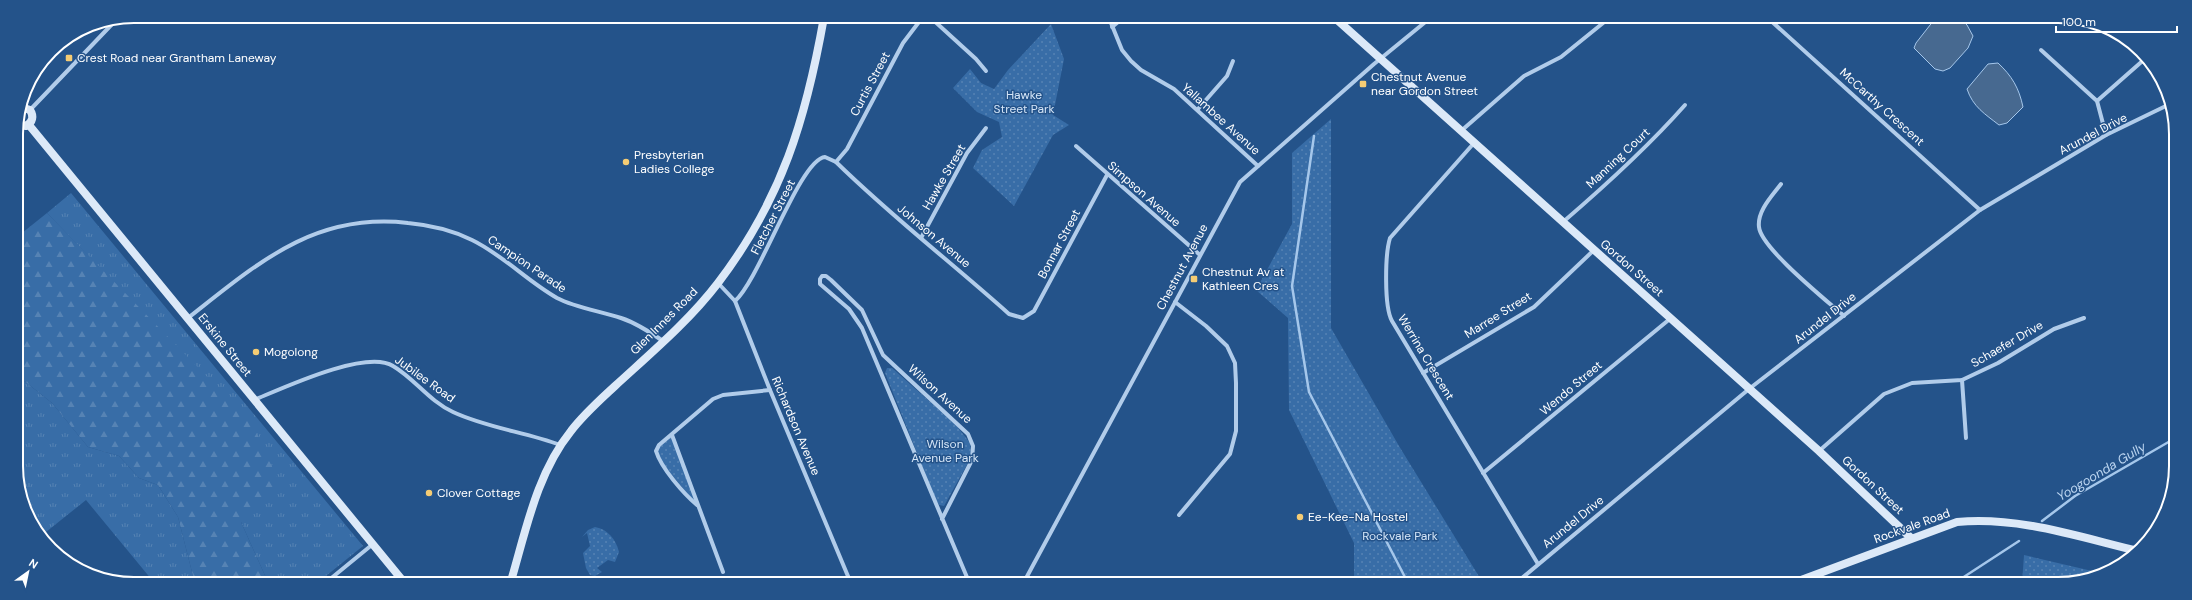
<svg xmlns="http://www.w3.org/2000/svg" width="2192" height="600" font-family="'DM Sans',sans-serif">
  <defs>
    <pattern id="grass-tufts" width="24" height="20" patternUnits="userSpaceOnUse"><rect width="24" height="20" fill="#386da7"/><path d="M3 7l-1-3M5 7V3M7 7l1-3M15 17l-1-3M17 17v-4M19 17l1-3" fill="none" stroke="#5683b4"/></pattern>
    <pattern id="forest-firs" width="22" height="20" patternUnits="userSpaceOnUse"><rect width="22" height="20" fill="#386da7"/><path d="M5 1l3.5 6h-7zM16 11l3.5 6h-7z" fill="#5683b4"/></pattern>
    <pattern id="park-dots" width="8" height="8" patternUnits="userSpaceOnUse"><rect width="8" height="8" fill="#386da7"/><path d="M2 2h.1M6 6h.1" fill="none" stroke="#5683b4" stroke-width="1.8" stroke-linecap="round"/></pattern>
  </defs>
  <rect width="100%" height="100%" fill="#24538a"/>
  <g fill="url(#grass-tufts)">
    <path d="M71 193 363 546 321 580H267L241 522 172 343 47 213Z"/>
    <path d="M18 376 52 403 88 447 119 456 139 478 158 485 178 517 194 580H152L86 500 41 536 28 519 18 489Z"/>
  </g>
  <path fill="url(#forest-firs)" d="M47 213 252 423 282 488 241 522 267 580H194L178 517 158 485 139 478 119 456 88 447 52 403 18 376 17 237Z"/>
  <g fill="url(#park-dots)">
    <path d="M1051 24 1064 59 1053 115 1069 125 1053 135 1014 206 973 168 982 150 1002 137 999 122 977 112 953 88 970 69 981 83 994 89 1008 70Z"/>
    <path d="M1331 119V328L1399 446 1483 583 1354 582V543L1289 410 1288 318 1256 290 1292 224V153Z"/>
    <path d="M887 368H892L956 425 970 443 971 453 968 463 944 506 939 505 935 498 885 373Z"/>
    <path d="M672 435 697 505 662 463 656 451 659 445Z"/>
    <path d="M595 527C608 529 616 540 619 552L615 562 608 560 597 568 602 572 595 576 590 575 586 568 583 553 590 546 587 533 582 537 588 530Z"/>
    <path d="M2024 555 2105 574 2066 584H2022Z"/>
  </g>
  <g fill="#476990" stroke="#a5c7eb">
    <path d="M1934 20H1962L1967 25 1973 36 1968 48 1950 68 1943 71 1935 69 1914 48 1916 43Z"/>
    <path d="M1998 63C2012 76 2019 88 2023 107L2007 123 1999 125C1985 114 1973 107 1967 89L1988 64Z"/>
  </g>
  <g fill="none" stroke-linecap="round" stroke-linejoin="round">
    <g stroke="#a5c7eb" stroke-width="2.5">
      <path d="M1314 136 1292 286 1309 392 1408 583"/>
      <path d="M2042 521 2075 496 2172 440"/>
      <path d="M1953 584 2019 541"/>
    </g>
    <g stroke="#b1ccea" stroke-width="4">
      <path d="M931 18 976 59 986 71"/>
      <path d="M1109 18 1122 50 1131 61 1141 70 1174 89 1258 166"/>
      <path d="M1769 19 1980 210"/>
      <path d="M1112 27 1123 18"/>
      <path d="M2041 50 2097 101 2106 135"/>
      <path d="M2097 101 2147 57"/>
      <path d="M1198 109 1227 76 1233 61"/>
      <path d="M30 110 116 20"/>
      <path d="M1461 131 1524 76 1561 57 1608 19"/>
      <path d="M1474 143 1390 238C1385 254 1384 307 1392 321L1538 564"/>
      <path d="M1076 146 1200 255"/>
      <path d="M836 162 847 149 903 43 922 18"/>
      <path d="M1781 184C1772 196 1757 211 1759 227 1761 248 1826 300 1844 316"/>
      <path d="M1563 222C1606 185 1647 148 1685 105"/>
      <path d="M921 238 967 153 986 128"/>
      <path d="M718 283 735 301 770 390 850 581"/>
      <path d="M735 301C760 279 800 159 825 157L836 162C891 216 952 263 1009 314L1023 318 1034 311 1107 175"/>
      <path d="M1175 302 1206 326 1227 346 1235 363 1236 383V431L1230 454 1179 515"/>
      <path d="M188 318C257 264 314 212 408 223 430 225 452 230 472 240 503 255 527 281 557 298 576 308 600 311 621 318 636 323 650 332 663 341"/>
      <path d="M1423 373 1534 307 1594 250"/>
      <path d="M1962 380 1966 438"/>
      <path d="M254 400C283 388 366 349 393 366 415 379 429 401 453 412 487 428 526 432 560 445"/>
      <path d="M672 435 723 572"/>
      <path d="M1819 451 1884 394 1912 383 1962 380 1998 363 2054 329 2084 318"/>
      <path d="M1483 473 1671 318"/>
      <path d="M697 505C684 494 661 468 656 451L659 445 713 399 723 395 770 390"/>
      <path d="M942 519 972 460 973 446 968 434 883 355 862 310 831 280 826 276H822L820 279V284L849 309 862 328 969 582"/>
      <path d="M329 580 373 544"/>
      <path d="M1024 582 1240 182 1374 64 1429 19"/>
      <path d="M1516 583 1749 389 1980 210 2106 135 2170 104"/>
    </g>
    <g stroke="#dce9f8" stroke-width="8">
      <path d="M1335 18 1819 451 1911 538"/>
      <path d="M17 124 26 126C33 122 34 116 30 110L21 107"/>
      <path d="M29 125 403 581"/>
      <path d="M511 581C526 530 537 473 571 431 584 414 600 400 615 386 651 353 689 321 718 283 782 199 806 119 824 17"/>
      <path d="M1793 583 1957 522C2018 516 2079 537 2138 551"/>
    </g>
  </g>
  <g fill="#f5cc74" stroke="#24538a" stroke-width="1.5">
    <rect x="65" y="54" width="8" height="8" rx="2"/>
    <rect x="1359" y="80" width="8" height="8" rx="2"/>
    <circle cx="626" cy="162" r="4"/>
    <rect x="1190" y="275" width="8" height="8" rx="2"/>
    <circle cx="256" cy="352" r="4"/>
    <circle cx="429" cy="493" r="4"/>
    <circle cx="1300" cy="517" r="4"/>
  </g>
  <g text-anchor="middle" stroke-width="3" stroke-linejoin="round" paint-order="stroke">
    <g font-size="12" fill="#fff" stroke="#24538a" text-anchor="start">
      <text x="77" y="62">Crest Road near Grantham Laneway</text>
      <text x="1371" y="81">Chestnut Avenue<tspan x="1371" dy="14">near Gordon Street</tspan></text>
      <text x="634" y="159">Presbyterian<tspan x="634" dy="14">Ladies College</tspan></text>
      <text x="1202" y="276">Chestnut Av at<tspan x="1202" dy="14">Kathleen Cres</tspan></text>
      <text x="264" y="356">Mogolong</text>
      <text x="437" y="497">Clover Cottage</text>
      <text x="1308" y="521">Ee-Kee-Na Hostel</text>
    </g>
    <g font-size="12" fill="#fff" stroke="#24538a">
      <text transform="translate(870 84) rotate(-62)" y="4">Curtis Street</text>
      <text transform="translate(1882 107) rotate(42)" y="4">McCarthy Crescent</text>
      <text transform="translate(1221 119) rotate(42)" y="4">Yallambee Avenue</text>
      <text transform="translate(2093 134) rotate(-28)" y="4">Arundel Drive</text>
      <text transform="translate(1618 158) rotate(-43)" y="4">Manning Court</text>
      <text transform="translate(944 177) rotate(-60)" y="4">Hawke Street</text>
      <text transform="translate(1144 194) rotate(41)" y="4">Simpson Avenue</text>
      <text transform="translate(773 217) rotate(-63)" y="4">Fletcher Street</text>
      <text transform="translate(934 236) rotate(40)" y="4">Johnson Avenue</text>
      <text transform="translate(1059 244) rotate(-62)" y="4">Bonnar Street</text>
      <text transform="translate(527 264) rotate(34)" y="4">Campion Parade</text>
      <text transform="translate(1182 267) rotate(-62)" y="4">Chestnut Avenue</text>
      <text transform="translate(1632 268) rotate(41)" y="4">Gordon Street</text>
      <text transform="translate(1498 315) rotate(-32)" y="4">Marree Street</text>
      <text transform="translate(1825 318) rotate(-38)" y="4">Arundel Drive</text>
      <text transform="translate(664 321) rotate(-45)" y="4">Glen Innes Road</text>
      <text transform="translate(2007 344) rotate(-30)" y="4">Schaefer Drive</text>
      <text transform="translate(225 345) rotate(51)" y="4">Erskine Street</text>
      <text transform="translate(1426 357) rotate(59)" y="4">Werrina Crescent</text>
      <text transform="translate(425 379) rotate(36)" y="4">Jubilee Road</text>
      <text transform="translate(1571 388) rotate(-40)" y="4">Wendo Street</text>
      <text transform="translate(940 394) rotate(42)" y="4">Wilson Avenue</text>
      <text transform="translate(796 426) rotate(67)" y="4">Richardson Avenue</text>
      <text transform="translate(1873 485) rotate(43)" y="4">Gordon Street</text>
      <text transform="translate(1573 522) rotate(-39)" y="4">Arundel Drive</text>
      <text transform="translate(1912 526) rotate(-20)" y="4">Rockvale Road</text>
    </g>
    <g font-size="12" fill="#d5e6f8" stroke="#24538a">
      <text x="1024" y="99">Hawke<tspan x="1024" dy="14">Street Park</tspan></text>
      <text x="945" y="448">Wilson<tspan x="945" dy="14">Avenue Park</tspan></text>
      <text x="1400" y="540">Rockvale Park</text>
    </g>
    <g font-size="13" font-style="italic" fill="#bdd6f1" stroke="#24538a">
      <text transform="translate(2101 471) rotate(-31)" y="5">Yoogoonda Gully</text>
    </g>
  </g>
  <path d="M0 0H2192V600H0ZM134 23H2058A111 111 0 0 1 2169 134V466A111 111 0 0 1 2058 577H134A111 111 0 0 1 23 466V134A111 111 0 0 1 134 23Z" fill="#24538a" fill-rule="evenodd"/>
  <path fill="none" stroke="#fff" stroke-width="2" d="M134 23H2058A111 111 0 0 1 2169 134V466A111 111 0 0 1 2058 577H134A111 111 0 0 1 23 466V134A111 111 0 0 1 134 23Z"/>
  <g transform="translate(28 572) rotate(33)" stroke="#24538a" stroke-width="3" paint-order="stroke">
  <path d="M0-3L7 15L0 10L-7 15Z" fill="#ffffff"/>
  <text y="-6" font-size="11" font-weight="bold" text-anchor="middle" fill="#ffffff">N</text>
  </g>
  <path d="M2056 26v6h121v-6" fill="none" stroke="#ffffff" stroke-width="2"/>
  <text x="2062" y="26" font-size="12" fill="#ffffff" stroke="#24538a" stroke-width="3" paint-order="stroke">100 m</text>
</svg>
